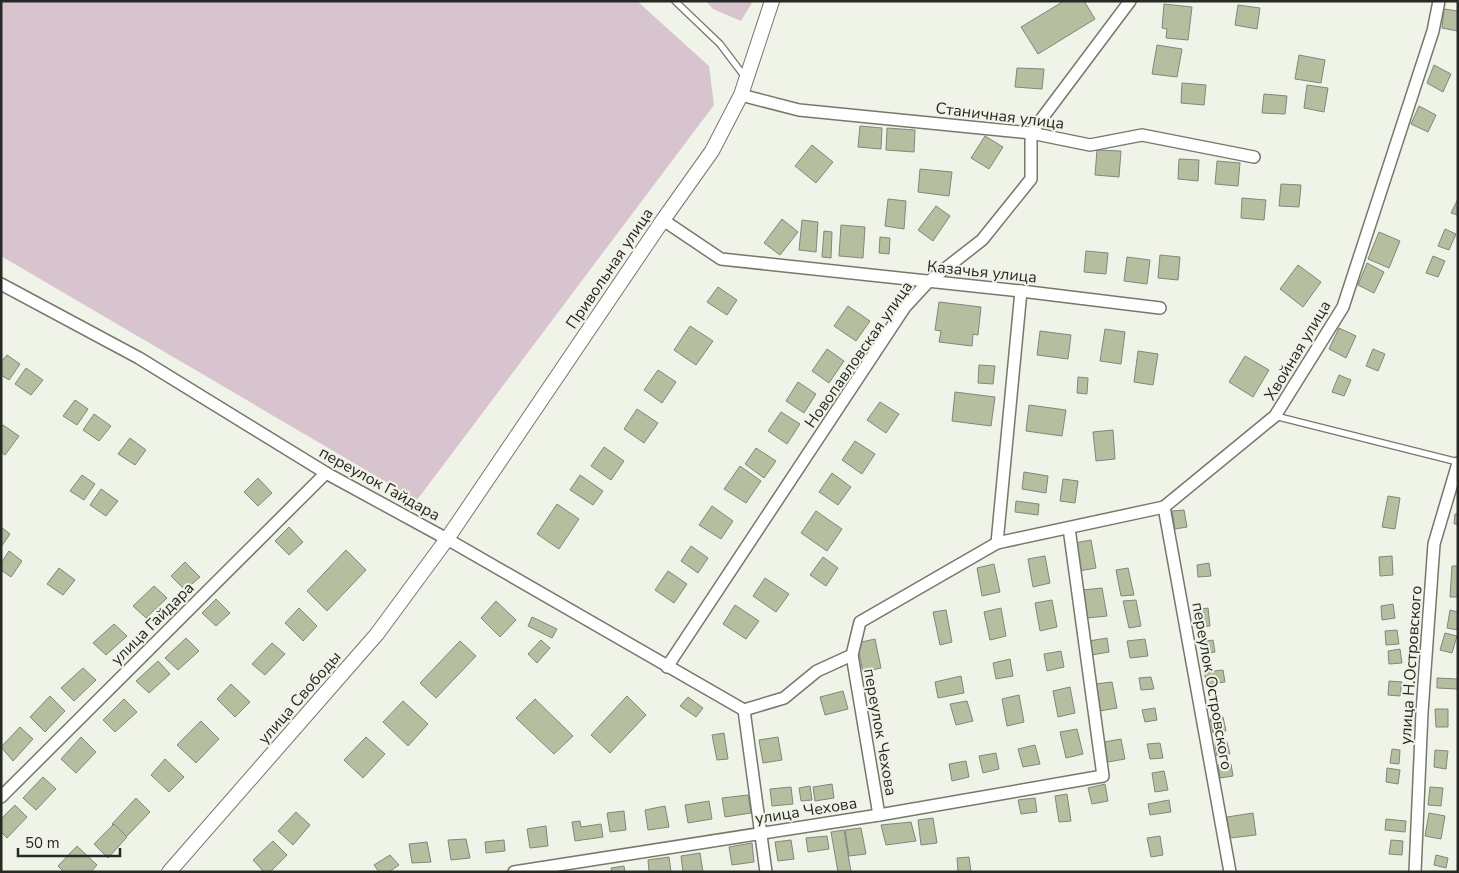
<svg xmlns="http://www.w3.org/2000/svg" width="1459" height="873" font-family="'Nunito Sans',sans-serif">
  <rect width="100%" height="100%" fill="#f0f3e7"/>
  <g fill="#d8c4ce">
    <path d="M1 1H637L709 66 714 105 417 500 1 256Z"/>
    <path d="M706 1H753L741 21 713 9Z"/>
  </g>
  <g fill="#b5be9f" stroke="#83867b">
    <path d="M1064 1H1084L1095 19 1038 54 1021 27Z"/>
    <path d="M1164 4 1192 7 1188 40 1166 38 1167 29 1162 28Z"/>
    <path d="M1238 5 1260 8 1257 29 1235 25Z"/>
    <path d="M1444 9 1458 11V31L1442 28Z"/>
    <path d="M1157 45 1182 49 1177 77 1152 74Z"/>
    <path d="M1299 55 1325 60 1321 83 1295 79Z"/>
    <path d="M1434 65 1451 74 1443 92 1427 83Z"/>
    <path d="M1017 68 1044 69 1042 89 1015 87Z"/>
    <path d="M1182 83 1206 85 1204 105 1181 103Z"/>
    <path d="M1307 85 1328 88 1324 112 1304 108Z"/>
    <path d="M1264 94 1287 96 1285 114 1262 113Z"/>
    <path d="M1419 106 1436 115 1428 132 1411 124Z"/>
    <path d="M860 126 882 128 881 149 858 147Z"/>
    <path d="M887 128 915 130 914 152 886 150Z"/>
    <path d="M985 136 1003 147 989 169 971 158Z"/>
    <path d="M812 145 833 162 816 183 795 166Z"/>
    <path d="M1097 150 1121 151 1119 177 1095 175Z"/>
    <path d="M1179 159 1199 160 1198 181 1178 179Z"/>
    <path d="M1217 161 1240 163 1238 186 1215 184Z"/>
    <path d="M920 169 952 172 949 196 918 192Z"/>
    <path d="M1281 184 1301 185 1299 207 1279 206Z"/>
    <path d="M1242 198 1266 200 1264 220 1241 218Z"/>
    <path d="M888 199 906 201 904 229 885 226Z"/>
    <path d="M1458 199V215L1451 213Z"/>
    <path d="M936 206 950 216 933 241 918 230Z"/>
    <path d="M782 219 798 232 780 255 764 243Z"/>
    <path d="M802 220 818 222 816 252 799 250Z"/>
    <path d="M841 225 865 227 863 258 839 256Z"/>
    <path d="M1445 229 1456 234 1449 250 1438 246Z"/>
    <path d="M824 231 832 232 831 258 822 257Z"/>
    <path d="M1379 232 1400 241 1389 268 1368 259Z"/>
    <path d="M880 237 890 238 889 254 879 253Z"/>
    <path d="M1086 251 1108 253 1106 274 1084 272Z"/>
    <path d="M1160 255 1180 257 1178 280 1158 278Z"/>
    <path d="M1433 256 1445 261 1438 277 1426 273Z"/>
    <path d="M1127 257 1150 260 1147 284 1124 281Z"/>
    <path d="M1367 263 1384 272 1374 293 1358 285Z"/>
    <path d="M1298 265 1321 282 1303 307 1280 289Z"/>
    <path d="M718 287 737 300 727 315 707 302Z"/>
    <path d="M939 302 981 307 978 335 973 334 972 346 939 342 941 331 935 330Z"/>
    <path d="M848 306 870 321 856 341 834 326Z"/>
    <path d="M690 326 713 341 696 365 674 350Z"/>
    <path d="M1339 328 1356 336 1346 358 1329 349Z"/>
    <path d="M1105 329 1125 332 1121 364 1100 361Z"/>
    <path d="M1040 331 1071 335 1068 359 1037 355Z"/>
    <path d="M827 349 844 361 829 383 812 371Z"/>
    <path d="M1373 349 1385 354 1378 371 1366 366Z"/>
    <path d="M1138 351 1158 354 1153 385 1134 382Z"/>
    <path d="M7 355 20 364 9 380 1 375V362Z"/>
    <path d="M1245 356 1269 370 1253 397 1229 382Z"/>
    <path d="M979 365 995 366 993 384 978 383Z"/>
    <path d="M26 368 43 380 31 395 15 384Z"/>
    <path d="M658 370 676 382 662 403 644 390Z"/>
    <path d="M1339 375 1351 380 1344 396 1332 392Z"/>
    <path d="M1078 377 1088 378 1087 394 1077 393Z"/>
    <path d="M798 382 816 394 804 413 786 401Z"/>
    <path d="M955 392 995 397 991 426 952 421Z"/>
    <path d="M75 400 88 409 77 425 63 416Z"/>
    <path d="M880 402 899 414 886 433 867 420Z"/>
    <path d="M1029 405 1066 410 1062 436 1026 431Z"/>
    <path d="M637 409 658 423 644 443 624 429Z"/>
    <path d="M781 412 800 424 787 444 768 431Z"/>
    <path d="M94 414 111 426 99 441 83 430Z"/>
    <path d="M3 425 19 436 5 455 1 452V428Z"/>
    <path d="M1113 430 1115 459 1096 461 1093 432Z"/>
    <path d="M130 438 146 450 135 465 118 454Z"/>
    <path d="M855 441 875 454 862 474 842 460Z"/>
    <path d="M604 447 624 461 611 480 591 466Z"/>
    <path d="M756 448 776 461 764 478 745 464Z"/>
    <path d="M740 466 761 481 746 503 724 489Z"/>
    <path d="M1024 472 1048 476 1046 493 1022 489Z"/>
    <path d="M832 473 851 487 838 505 819 492Z"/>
    <path d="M82 475 95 484 84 500 70 491Z"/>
    <path d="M580 475 603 491 593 505 570 490Z"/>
    <path d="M258 478 272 493 258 506 244 492Z"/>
    <path d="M1063 479 1078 481 1075 503 1060 501Z"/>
    <path d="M101 489 118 501 106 516 90 505Z"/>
    <path d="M1388 496 1400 498 1395 529 1382 527Z"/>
    <path d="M1016 501 1039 504 1038 515 1015 512Z"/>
    <path d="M557 504 579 519 559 549 537 534Z"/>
    <path d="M712 506 733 521 721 539 699 525Z"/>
    <path d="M1184 510 1187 527 1175 529 1172 511Z"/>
    <path d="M816 511 842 529 827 551 801 533Z"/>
    <path d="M1455 514H1458V524H1454Z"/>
    <path d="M1 527 10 534 1 547Z"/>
    <path d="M289 527 303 542 289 555 275 541Z"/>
    <path d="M1091 540 1096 568 1079 571 1074 543Z"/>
    <path d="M691 546 708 558 698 573 681 561Z"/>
    <path d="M346 550 366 570 327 611 307 591Z"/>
    <path d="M9 551 22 561 11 577 1 570V563Z"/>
    <path d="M1045 556 1050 583 1033 587 1028 559Z"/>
    <path d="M1392 556 1393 575 1380 576 1379 557Z"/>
    <path d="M823 557 838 568 826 586 810 575Z"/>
    <path d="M185 562 200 577 185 590 171 576Z"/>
    <path d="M1209 563 1211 576 1198 577 1197 565Z"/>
    <path d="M994 564 1000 592 982 596 977 568Z"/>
    <path d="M1452 566H1458V597H1450Z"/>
    <path d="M59 568 75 580 63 595 47 584Z"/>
    <path d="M1128 568 1134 595 1121 596 1116 570Z"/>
    <path d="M668 571 687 584 674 603 655 590Z"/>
    <path d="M765 578 789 594 776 612 753 596Z"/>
    <path d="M154 586 167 598 146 618 133 606Z"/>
    <path d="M1102 588 1107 616 1087 618 1082 590Z"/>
    <path d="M216 599 230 613 216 626 202 613Z"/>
    <path d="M1052 600 1057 627 1040 631 1035 603Z"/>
    <path d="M1136 600 1141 626 1129 628 1123 601Z"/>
    <path d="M496 601 516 620 500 637 481 618Z"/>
    <path d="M1393 604 1395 618 1382 620 1381 606Z"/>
    <path d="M735 605 759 621 746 639 723 624Z"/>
    <path d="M299 608 317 626 303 641 285 623Z"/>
    <path d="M1001 608 1006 636 990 640 984 612Z"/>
    <path d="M1208 608 1210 626 1198 627 1195 610Z"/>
    <path d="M946 610 952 642 940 645 933 612Z"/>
    <path d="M1450 610 1458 612V630L1447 628Z"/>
    <path d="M532 617 557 629 552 638 528 626Z"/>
    <path d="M114 624 127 636 106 655 93 643Z"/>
    <path d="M1397 630 1399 644 1386 645 1385 631Z"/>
    <path d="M1445 633 1457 636 1452 653 1440 650Z"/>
    <path d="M186 638 199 651 178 670 165 658Z"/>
    <path d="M1107 638 1109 652 1092 655 1089 641Z"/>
    <path d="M875 639 881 668 863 672 857 643Z"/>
    <path d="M1145 639 1148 656 1130 658 1127 641Z"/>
    <path d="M541 640 550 648 537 663 528 654Z"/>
    <path d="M1213 640 1215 652 1203 654 1200 642Z"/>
    <path d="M460 641 476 656 436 698 420 683Z"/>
    <path d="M272 643 285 654 265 675 252 664Z"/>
    <path d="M1400 649 1402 663 1389 664 1388 651Z"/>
    <path d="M1061 651 1064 667 1047 671 1044 654Z"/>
    <path d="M1010 659 1013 676 996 679 993 663Z"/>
    <path d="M158 661 170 674 149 693 136 681Z"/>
    <path d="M83 668 96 680 74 701 61 688Z"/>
    <path d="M1223 670 1225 682 1207 684 1204 672Z"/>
    <path d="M961 676 964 693 938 698 935 682Z"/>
    <path d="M1151 677 1154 689 1141 690 1139 678Z"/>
    <path d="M1437 678 1458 679V689L1437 688Z"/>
    <path d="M1389 681 1402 682 1400 696 1388 695Z"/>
    <path d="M1112 682 1117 708 1100 711 1095 684Z"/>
    <path d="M231 684 250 702 235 717 217 699Z"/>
    <path d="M1070 687 1075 713 1058 717 1053 691Z"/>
    <path d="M843 691 848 709 825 715 820 697Z"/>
    <path d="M1019 695 1024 722 1007 726 1002 699Z"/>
    <path d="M50 696 65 711 45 732 30 717Z"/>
    <path d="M627 696 646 715 610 753 591 735Z"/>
    <path d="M688 697 703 708 696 717 680 706Z"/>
    <path d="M124 699 137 712 115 732 103 720Z"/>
    <path d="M535 699 573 736 554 754 516 718Z"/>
    <path d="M403 701 428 724 408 746 383 722Z"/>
    <path d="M967 701 973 721 956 725 950 704Z"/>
    <path d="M1155 708 1157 720 1145 722 1142 710Z"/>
    <path d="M1435 709H1448V727H1436Z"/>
    <path d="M1223 717 1226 731 1213 733 1210 718Z"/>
    <path d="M201 721 219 739 196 763 177 745Z"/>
    <path d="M20 727 33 739 13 761 1 747Z"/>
    <path d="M1077 729 1083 754 1066 758 1060 732Z"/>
    <path d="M724 733 728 759 717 760 712 735Z"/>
    <path d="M81 737 96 752 76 773 61 759Z"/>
    <path d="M366 737 385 754 363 778 344 760Z"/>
    <path d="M778 737 782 760 763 763 759 740Z"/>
    <path d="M1121 739 1125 759 1108 762 1104 742Z"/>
    <path d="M1227 742 1230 754 1217 756 1215 744Z"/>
    <path d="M1160 743 1163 758 1150 759 1147 744Z"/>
    <path d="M1035 745 1040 764 1023 767 1018 749Z"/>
    <path d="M1392 749 1400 750 1399 764 1390 763Z"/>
    <path d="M1435 750 1448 751 1446 769 1434 767Z"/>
    <path d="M996 753 999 769 983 773 979 756Z"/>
    <path d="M165 759 184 777 169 792 151 775Z"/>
    <path d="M966 761 969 777 952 781 949 764Z"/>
    <path d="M1231 764 1233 776 1220 778 1218 765Z"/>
    <path d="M1387 768 1400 770 1398 784 1386 782Z"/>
    <path d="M1164 771 1168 790 1155 792 1152 773Z"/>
    <path d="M43 777 56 789 36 810 23 798Z"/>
    <path d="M832 784 834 798 815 801 813 787Z"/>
    <path d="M1105 784 1108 801 1092 804 1088 788Z"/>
    <path d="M810 786 812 800 801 801 799 788Z"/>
    <path d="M791 787 793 804 772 806 770 789Z"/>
    <path d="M1430 787 1443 788 1441 806 1428 805Z"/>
    <path d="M1067 794 1071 821 1059 822 1055 796Z"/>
    <path d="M748 795 751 813 725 817 722 798Z"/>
    <path d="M136 798 150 812 126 837 112 824Z"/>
    <path d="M1035 798 1037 812 1021 814 1018 800Z"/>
    <path d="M1169 800 1171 812 1150 815 1148 804Z"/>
    <path d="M709 801 712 819 688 823 685 805Z"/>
    <path d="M15 805 27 817 7 838 1 832V819Z"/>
    <path d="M665 806 669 827 648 830 645 810Z"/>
    <path d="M624 811 626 830 610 832 607 813Z"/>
    <path d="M296 812 310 825 293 845 278 831Z"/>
    <path d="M1253 813 1256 835 1230 838 1227 817Z"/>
    <path d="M1429 813 1445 816 1441 839 1425 836Z"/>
    <path d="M933 818 937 843 921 845 918 820Z"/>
    <path d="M1386 819 1406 821 1405 832 1385 830Z"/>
    <path d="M580 821 581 827 601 824 603 837 575 841 572 822Z"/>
    <path d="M911 822 916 841 886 845 881 825Z"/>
    <path d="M114 824 127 837 108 858 94 844Z"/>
    <path d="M546 826 548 846 530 848 527 829Z"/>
    <path d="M861 828 866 854 849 856 845 830Z"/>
    <path d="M844 830 851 872H838L831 832Z"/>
    <path d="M827 836 829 849 808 852 806 838Z"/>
    <path d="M1160 836 1163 855 1151 857 1147 838Z"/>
    <path d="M466 839 470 858 451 860 448 840Z"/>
    <path d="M504 840 505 851 486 853 485 842Z"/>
    <path d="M791 840 794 859 778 861 775 842Z"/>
    <path d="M1391 840 1403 841 1402 855 1389 854Z"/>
    <path d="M273 841 287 855 270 872H264L253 860Z"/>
    <path d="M427 842 431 862 412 863 409 844Z"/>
    <path d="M752 843 754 862 732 865 729 847Z"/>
    <path d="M77 846 97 865 91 872H64L58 866Z"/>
    <path d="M700 853 703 872H683L681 856Z"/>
    <path d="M390 855 399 865 389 872H379L374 865Z"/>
    <path d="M1436 855 1448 858 1446 868 1434 865Z"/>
    <path d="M669 857 671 872H649L648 860Z"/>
    <path d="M969 857 971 872H958L957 858Z"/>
    <path d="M624 866 625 872H612L611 868Z"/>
  </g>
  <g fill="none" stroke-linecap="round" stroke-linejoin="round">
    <g stroke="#75786d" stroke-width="8">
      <g id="service">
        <path d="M675 1 720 44 745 77"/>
        <path d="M1275 416 1458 462"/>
      </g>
    </g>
    <g stroke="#75786d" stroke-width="14">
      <g id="minor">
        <path d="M741 95 799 110 1031 133 1090 145 1142 135 1254 157"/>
        <path d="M663 220 721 259 1021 291 1160 308"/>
        <path d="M1 284 139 358 326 473 447 539 744 710"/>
        <path d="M1164 507 1230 872"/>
        <path d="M997 543 1021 291"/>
        <path d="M852 655 879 815"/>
        <path d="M667 667 905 307 928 282 982 240 1031 179V133L1130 1"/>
        <path d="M744 710 784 698 817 671 852 655 860 622 997 543 1164 507 1275 416 1343 307 1433 31 1439 1"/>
        <path d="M744 710 766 872"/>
        <path d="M1 797 326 473"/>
        <path d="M514 872 879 815 1103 776 1069 528"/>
        <path d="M1415 872 1422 712 1434 544 1458 463"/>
      </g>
    </g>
    <g stroke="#75786d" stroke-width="16">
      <path id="tertiary" d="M169 872 377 634 447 539 663 220 712 151 741 95 772 1"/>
    </g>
    <use href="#service" stroke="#fff" stroke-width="5.5"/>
    <use href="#minor" stroke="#fff" stroke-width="11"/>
    <use href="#tertiary" stroke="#fff" stroke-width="14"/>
  </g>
  <g text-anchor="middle" stroke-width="4" stroke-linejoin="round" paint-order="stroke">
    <g font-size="16" fill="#272924" stroke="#f0f3e7">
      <text transform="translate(1000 115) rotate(7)" y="6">Станичная улица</text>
      <text transform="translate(609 268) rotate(-56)" y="6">Привольная улица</text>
      <text transform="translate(982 271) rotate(6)" y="6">Казачья улица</text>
      <text transform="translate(1297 350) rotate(-59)" y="6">Хвойная улица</text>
      <text transform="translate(858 354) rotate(-55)" y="6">Новопавловская улица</text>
      <text transform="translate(380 483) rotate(29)" y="6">переулок Гайдара</text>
      <text transform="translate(152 623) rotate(-45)" y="6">улица Гайдара</text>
      <text transform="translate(1410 665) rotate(-86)" y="6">улица Н.Островского</text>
      <text transform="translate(1213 686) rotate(80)" y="6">переулок Островского</text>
      <text transform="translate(299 697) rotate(-49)" y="6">улица Свободы</text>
      <text transform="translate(881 732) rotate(80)" y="6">переулок Чехова</text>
      <text transform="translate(806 810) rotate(-9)" y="6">улица Чехова</text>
    </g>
  </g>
  <rect width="1459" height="873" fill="none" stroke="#272924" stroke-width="5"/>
  <path d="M18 848v8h102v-8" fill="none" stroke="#272924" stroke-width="2.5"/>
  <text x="25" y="848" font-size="15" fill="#272924" stroke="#f0f3e7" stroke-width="4" paint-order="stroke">50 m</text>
</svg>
